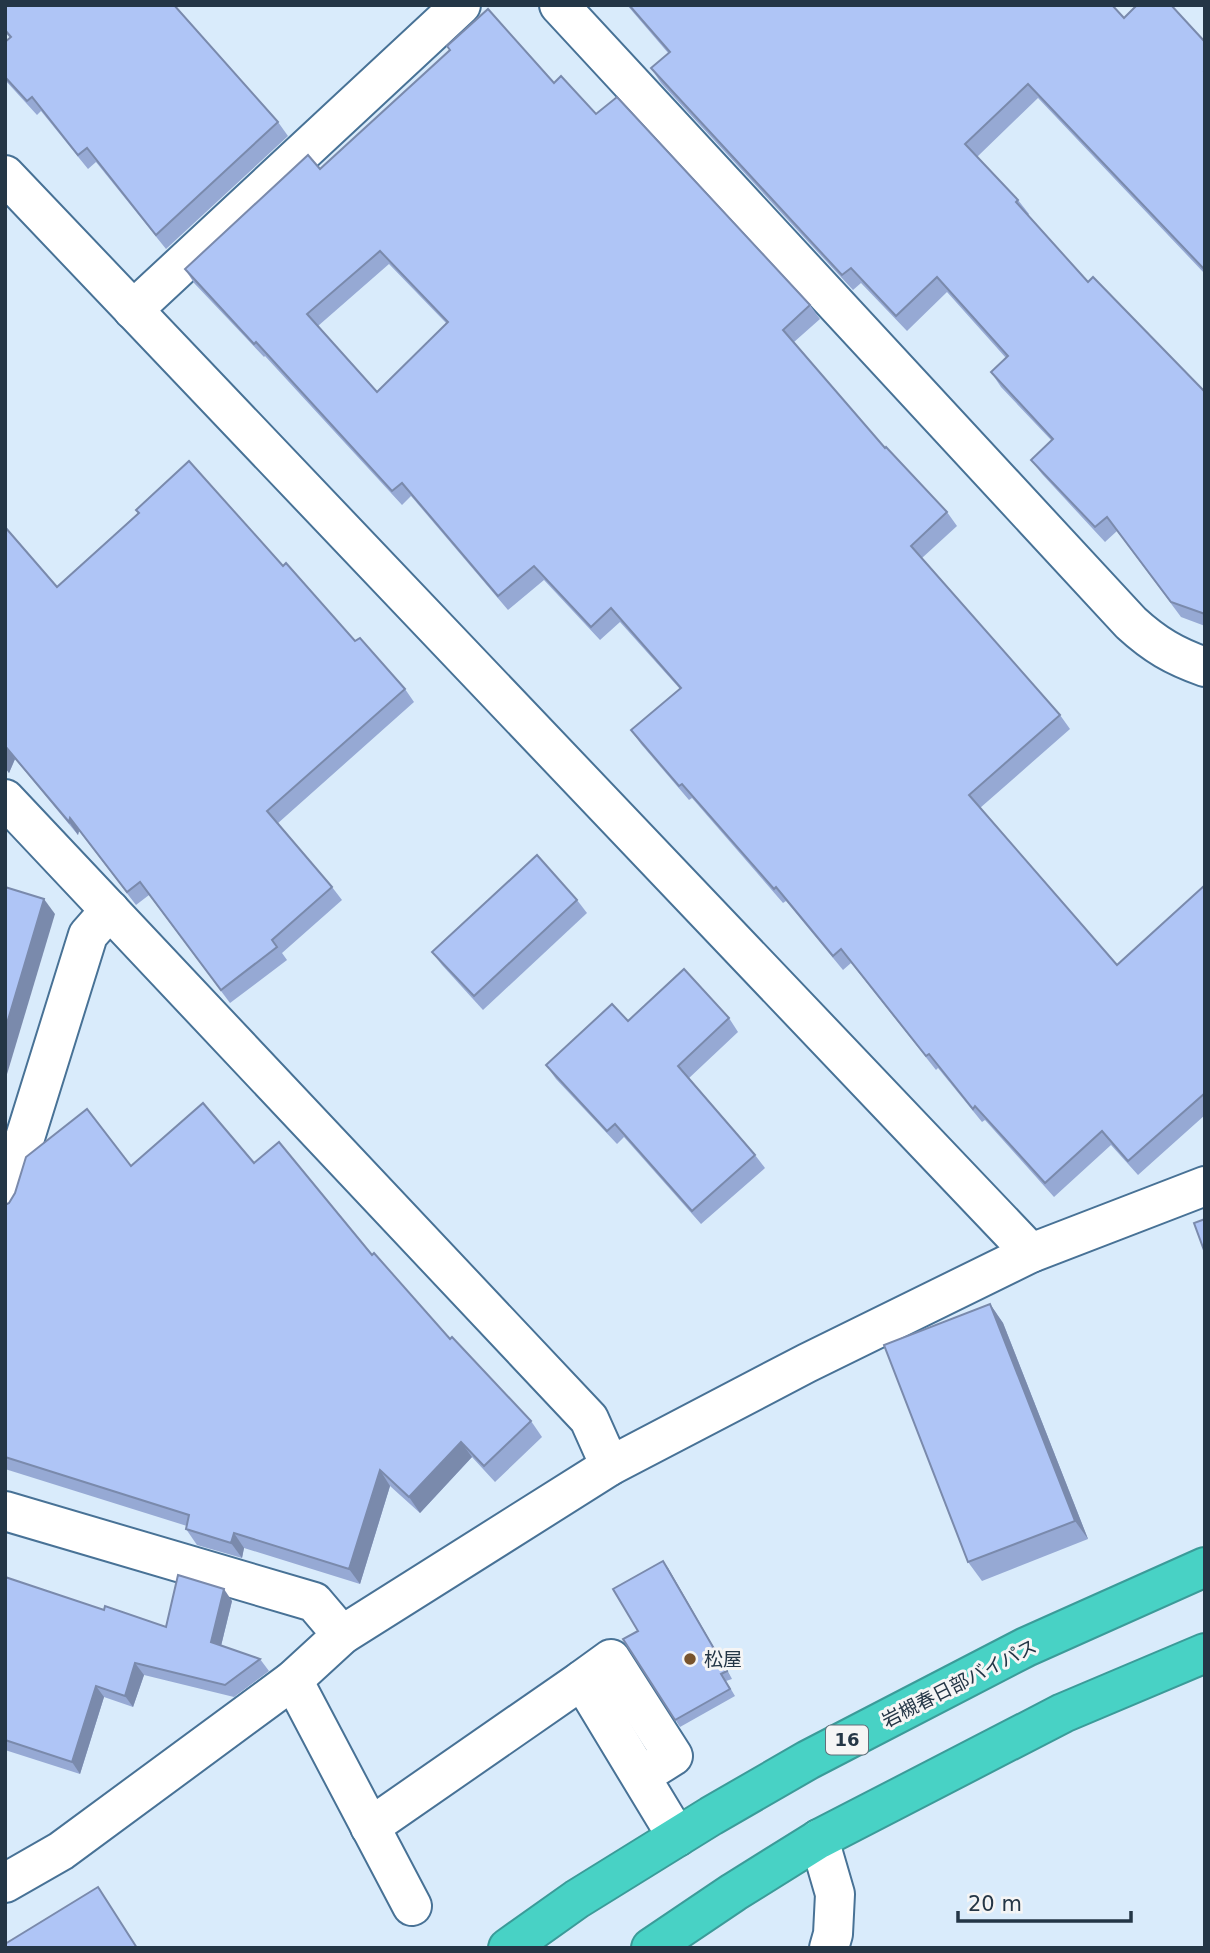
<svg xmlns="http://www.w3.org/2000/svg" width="1210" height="1953" font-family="'DejaVu Sans','Noto Sans JP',sans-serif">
  <rect width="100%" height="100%" fill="#d9ebfb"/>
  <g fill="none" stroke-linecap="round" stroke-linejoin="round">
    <g stroke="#487296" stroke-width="42">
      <g id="minor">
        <path d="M559 5 1131 623C1155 645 1174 656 1205 667"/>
        <path d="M5 175 1031 1253"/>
        <path d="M133 310 461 5"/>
        <path d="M5 799 589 1419 610 1466"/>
        <path d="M5 1202 88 935 110 910"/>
        <path d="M5 1511 314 1602 342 1635"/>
        <path d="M293 1680 412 1906"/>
        <path d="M582 1680 611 1659 673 1756 641 1776"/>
        <path d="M370 1827 582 1680 677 1837"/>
        <path d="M819 1839 835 1894 833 1934 829 1948"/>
        <path d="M5 1883 61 1851 293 1680 342 1635 610 1466 807 1363 1031 1253 1205 1186"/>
      </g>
    </g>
    <g stroke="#3b9b99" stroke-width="42">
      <g id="highway">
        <path d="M508 1948 577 1899 711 1816 808 1760 1026 1647 1205 1567"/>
        <path d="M651 1948 734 1892 819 1839 1063 1713 1205 1653"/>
      </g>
    </g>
    <use href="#minor" stroke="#fff" stroke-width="38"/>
    <use href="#highway" stroke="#48d2c5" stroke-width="38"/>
  </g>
  <g fill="#96a9d4" fill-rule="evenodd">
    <path d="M5 5 278 122 288 136 166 249 96 162 88 169 41 111 37 115 5 80V42L10 38 5 32Z"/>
    <path d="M627 5H1112L1124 18 1205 42V274L1038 98 977 157 1018 200 1029 214 1028 215 1088 282 1205 392V626L1181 617 1117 531 1105 542 1042 474 1031 460 1052 441 1001 387 991 372 1006 358 947 292 907 331 861 283 853 290 661 83 651 68 669 54Z"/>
    <path d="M554 83 596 114 810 305 820 319 794 342 885 448 947 512 957 526 922 558 1060 715 1070 729 980 808 1117 965 1205 885V1115L1138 1175 1111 1145 1054 1197 985 1120 982 1122 938 1068 936 1070 851 963 843 970 786 901 783 903 692 798 689 800 641 744 631 730 680 689 620 622 600 640 544 580 508 610 411 496 402 505 265 356 264 357 194 283 185 269 320 169ZM389 264 447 324 377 392 318 326Z"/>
    <path d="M136 510 283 566 355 641 405 689 414 702 277 824 332 887 342 900 282 953 287 960 230 1003 149 895 136 905 79 831 78 835 15 759 9 773 5 768V527L57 587 138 513Z"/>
    <path d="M577 900 587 913 483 1010 442 965 432 952Z"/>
    <path d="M729 1018 738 1032 688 1079 755 1155 765 1168 701 1224 624 1137 617 1144 556 1079 546 1065 628 1021Z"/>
    <path d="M254 1163 372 1255 450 1339 531 1421 542 1437 495 1482 472 1457 420 1513 390 1486 360 1584 244 1548 242 1558 197 1545 186 1529 187 1526 5 1469V1205L131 1166Z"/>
    <path d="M990 1304 1003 1323 1088 1539 982 1581 968 1562Z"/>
    <path d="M668 1568 732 1679 726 1681 735 1696 680 1727 623 1639 638 1631Z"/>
    <path d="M5 1577 104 1610 166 1627 232 1601 221 1646 260 1659 269 1671 234 1697 144 1675 133 1707 104 1697 80 1774 5 1750Z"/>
  </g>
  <g fill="#7a8aac">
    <path d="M5 746 15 759 9 773 5 767Z"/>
    <path d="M70 818 79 831 78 835 69 822Z"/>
    <path d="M44 899 55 914 5 1081V1030Z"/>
    <path d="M990 1304 1003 1323 1088 1539 1075 1521Z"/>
    <path d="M461 1442 472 1457 420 1513 409 1497Z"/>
    <path d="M380 1470 390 1486 360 1584 349 1569Z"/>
    <path d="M234 1533 244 1548 242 1558 231 1543Z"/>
    <path d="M663 1561 668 1568 732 1679 727 1671Z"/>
    <path d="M224 1589 232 1601 219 1654 211 1642Z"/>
    <path d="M135 1663 144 1675 133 1707 125 1696Z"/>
    <path d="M96 1686 104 1697 80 1774 72 1762Z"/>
  </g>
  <g fill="#afc5f6" stroke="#7a8aac" stroke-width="2" fill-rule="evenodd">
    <path d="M5 5H174L278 122 156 235 87 148 78 155 32 97 27 101 5 77V42L11 37 5 30Z"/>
    <path d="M629 5H1112L1124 18 1137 5H1171L1205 42V71L1204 72 1205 74V270L1028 84 965 144 1018 200 1016 202 1088 282 1093 277 1205 392V614L1171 602 1107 517 1095 527 1031 460 1053 439 991 372 1008 356 937 277 896 316 851 268 842 275 651 68 670 52Z"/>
    <path d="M488 9 554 83 561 76 596 114 617 97 810 305 783 330 885 448 886 447 947 512 911 546 1060 715 969 795 1117 965 1205 885V1093L1128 1161 1102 1131 1045 1183 975 1106 973 1109 929 1054 926 1056 841 949 833 956 776 887 774 889 682 784 679 786 631 730 681 688 611 608 591 627 534 566 498 596 402 483 392 491 256 342 254 344 185 269 308 155 320 169 450 50 447 46ZM380 251 448 322 377 392 307 314Z"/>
    <path d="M189 461 283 566 286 563 355 641 360 638 405 689 267 811 332 887 272 940 277 947 221 990 140 882 127 892 70 818 69 822 5 746V527L57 587 139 513 136 510Z"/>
    <path d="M537 855 577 900 474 996 432 952Z"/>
    <path d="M5 887 44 899 5 1030Z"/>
    <path d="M684 969 729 1018 678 1066 755 1155 692 1211 615 1124 607 1131 546 1065 612 1004 628 1021Z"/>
    <path d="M203 1103 254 1163 279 1142 372 1255 374 1253 450 1339 452 1337 531 1421 484 1466 461 1442 409 1497 380 1470 349 1569 234 1533 231 1543 186 1529 189 1515 5 1457V1205L9 1203 15 1193 26 1157 87 1109 131 1166Z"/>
    <path d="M1205 1219V1253L1194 1223Z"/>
    <path d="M990 1304 1075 1521 968 1562 884 1345Z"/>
    <path d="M663 1561 727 1671 721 1674 730 1689 675 1720 623 1639 638 1631 613 1589Z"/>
    <path d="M178 1575 224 1589 211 1642 260 1659 225 1685 135 1663 125 1696 96 1686 72 1762 5 1740V1577L104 1610 105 1606 166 1627Z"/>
    <path d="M98 1887 137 1948H5V1944Z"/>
  </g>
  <circle fill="#78542e" stroke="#f5f5f5" stroke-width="2.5" cx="690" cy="1659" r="7"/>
  <g text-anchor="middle" stroke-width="6" stroke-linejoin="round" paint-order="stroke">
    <rect fill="#f5f5f5" stroke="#636f7a" stroke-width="2" x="826" y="1725.5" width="42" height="29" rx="5"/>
    <g font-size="18" font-weight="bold" fill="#243646">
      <text x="847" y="1746">16</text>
    </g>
    <g font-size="19" fill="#243646" stroke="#f5f5f5" text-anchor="start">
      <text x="704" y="1666">松屋</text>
    </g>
    <g font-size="19" fill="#243646" stroke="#f5f5f5">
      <text transform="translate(959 1683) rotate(-27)" y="7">岩槻春日部バイパス</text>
    </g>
  </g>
  <rect width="1210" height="1953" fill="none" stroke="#243646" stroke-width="14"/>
  <path d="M958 1911v10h173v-10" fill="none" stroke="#243646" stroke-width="3.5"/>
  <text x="968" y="1911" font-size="21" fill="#243646" stroke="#f5f5f5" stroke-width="5" paint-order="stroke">20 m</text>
</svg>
